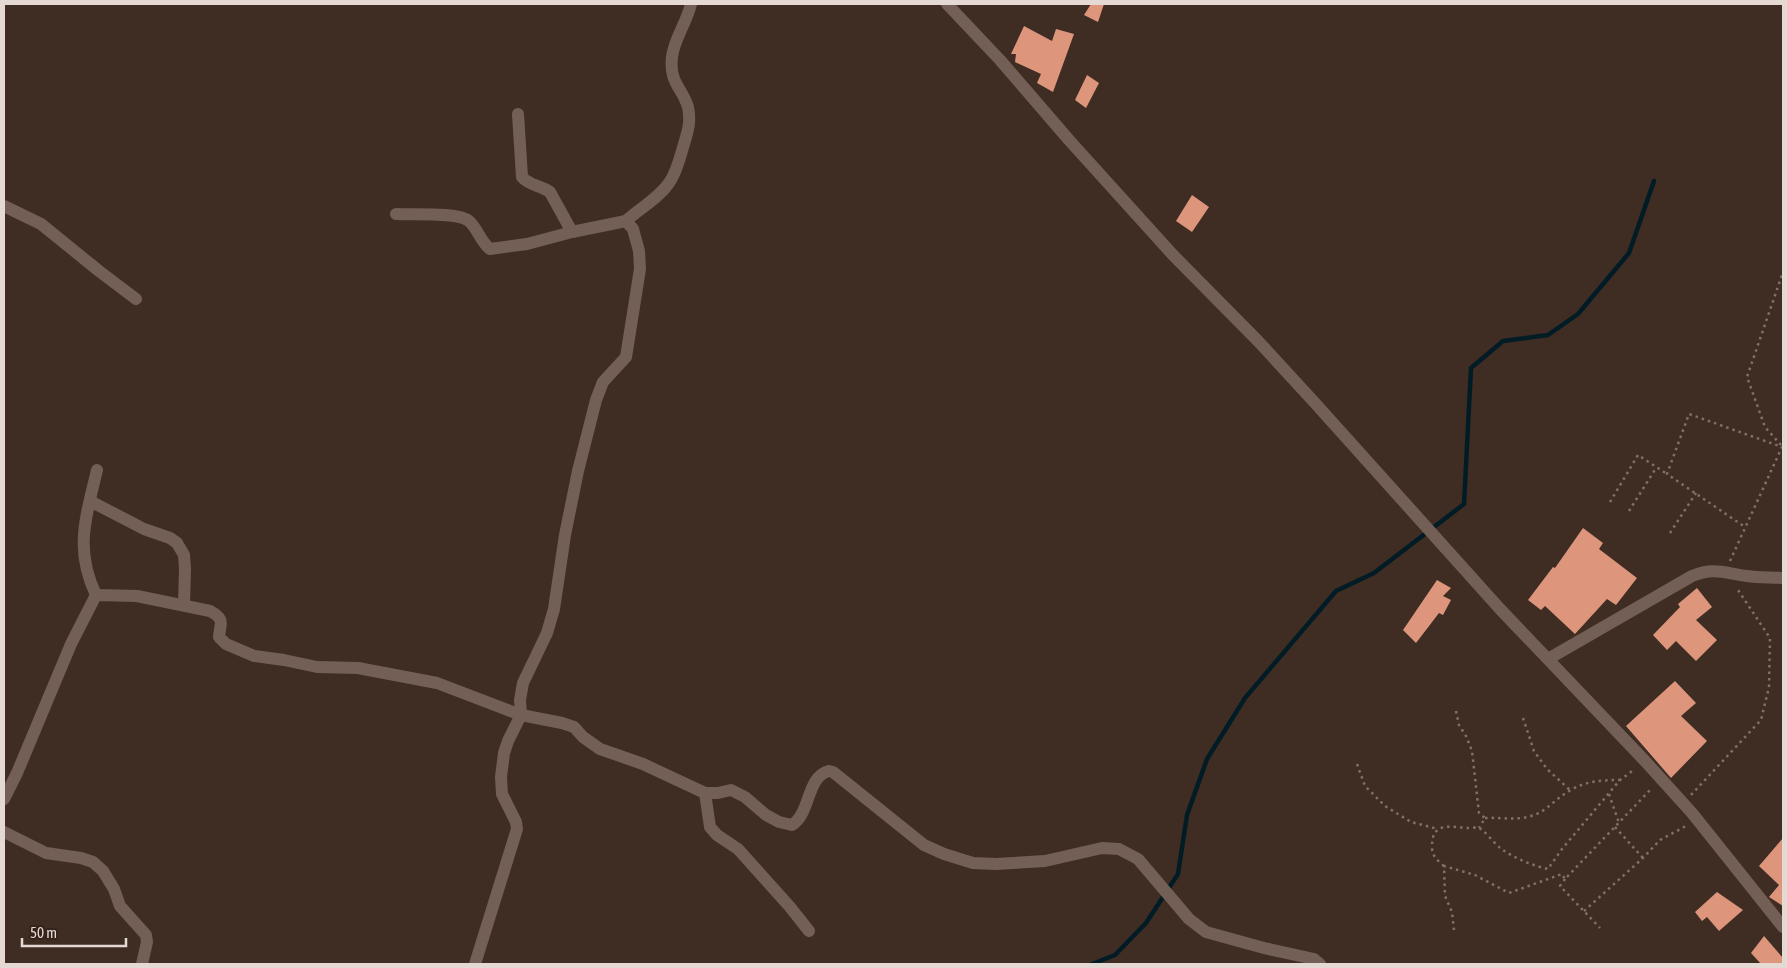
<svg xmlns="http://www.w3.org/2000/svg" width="1787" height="968" font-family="'Asap Condensed',sans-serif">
  <rect width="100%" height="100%" fill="#3f2d24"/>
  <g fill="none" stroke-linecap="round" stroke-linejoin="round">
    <path stroke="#021c26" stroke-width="4.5" d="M1092 964 1115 955 1146 923 1178 874 1187 815 1207 759 1245 698 1336 591 1374 573 1464 504 1471 368 1503 341 1548 335 1578 314 1629 253 1654 181"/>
  </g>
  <g fill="#dd957c">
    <path d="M1091 4H1104L1098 22 1084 15Z"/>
    <path d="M1024 26 1052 41 1056 29 1074 34 1053 92 1037 83 1041 74 1015 62 1016 54H1011Z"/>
    <path d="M1087 75 1099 83 1086 108 1075 100Z"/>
    <path d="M1192 195 1209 207 1192 232 1176 221Z"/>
    <path d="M1583 528 1603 543 1599 549 1637 578 1616 605 1607 599 1575 634 1545 606 1541 610 1528 600 1553 567 1555 568Z"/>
    <path d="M1437 580 1451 588 1443 596 1451 600 1443 615 1439 613 1416 643 1403 630Z"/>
    <path d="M1697 588 1712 607 1696 620 1717 640 1696 661 1676 641 1667 650 1653 635 1680 607 1678 604Z"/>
    <path d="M1675 681 1696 703 1681 716 1707 741 1671 778 1626 726Z"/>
    <path d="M1783 838V906L1769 897 1779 885 1759 866Z"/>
    <path d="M1717 892 1743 910 1719 931 1707 917 1702 921 1695 912Z"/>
    <path d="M1764 936 1783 958V964H1761L1751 953Z"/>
  </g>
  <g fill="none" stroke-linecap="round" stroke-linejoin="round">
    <g stroke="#807069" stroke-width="2.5" stroke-dasharray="2.5 4" stroke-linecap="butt">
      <path d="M1781 445 1765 427 1747 377 1783 272"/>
      <path d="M1610 502 1638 455 1667 474"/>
      <path d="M1629 511 1656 468"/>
      <path d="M1670 533 1696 493"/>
      <path d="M1730 561 1782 447 1689 414 1667 474 1745 527"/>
      <path d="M1456 711 1459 725 1466 736 1472 751 1479 813 1485 818 1479 828"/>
      <path d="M1523 718 1534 751 1547 769 1570 790"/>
      <path d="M1357 764 1365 786 1385 806 1411 822 1438 829"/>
      <path d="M1609 794 1619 823"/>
      <path d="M1691 795 1761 720 1769 687 1770 638 1736 587"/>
      <path d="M1485 818C1504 817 1520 822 1539 813 1550 807 1559 796 1571 790 1586 781 1602 780 1620 780"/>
      <path d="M1615 827 1643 858"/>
      <path d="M1444 866C1438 861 1432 856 1432 848 1431 821 1450 827 1467 828 1471 828 1476 827 1479 828 1484 830 1494 843 1499 847 1513 858 1531 865 1548 869L1562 849 1620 780 1635 769"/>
      <path d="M1565 879 1560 886 1600 928"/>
      <path d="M1584 911 1643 858 1660 840 1686 826"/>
      <path d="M1454 930 1452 912 1445 896 1444 866 1475 875 1509 893 1562 874 1565 879 1652 788"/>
    </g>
    <g stroke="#745f56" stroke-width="12">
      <path d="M518 114 522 177C530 186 540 185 550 192L572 232"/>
      <path d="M4 206 41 224 99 271 136 299"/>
      <path d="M396 214C413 215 458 212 469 221 478 229 480 241 490 249L527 244 572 232 626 221"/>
      <path d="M90 501 144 529 170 538 177 543 184 555 185 569 184 605"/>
      <path d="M96 595C74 549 86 517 97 470"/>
      <path d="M1548 659 1692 576C1714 567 1724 573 1747 576 1759 578 1771 577 1783 578"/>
      <path d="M705 793 710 827 717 835 738 849 790 907 809 931"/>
      <path d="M4 799 17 773 71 644 96 595 137 596 210 611C226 620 220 623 219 637L226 644 254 656 284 660 317 667 358 668 437 683 521 715 562 723 574 727 583 737 600 749 643 764 705 793H718L731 790 745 797 766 815 779 822 792 825C811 813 806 777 829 771L833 772 924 845 944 854 973 863 996 864 1045 861 1102 848 1119 849 1138 859 1189 919 1206 932 1264 948 1314 959 1320 964"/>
      <path d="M4 832 46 853 81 858 93 862 103 871 114 889 120 906 146 935 147 942 142 964"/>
      <path d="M475 964 517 829 516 822 502 794 501 777 504 753 508 741 521 715 520 700 523 683 547 633 554 609 565 535 578 471 596 400 603 382 626 357 640 269 639 251 633 229 626 221C640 208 658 199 669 183 677 172 680 157 684 144 688 131 691 121 688 107 682 87 669 83 672 57 674 39 687 22 691 4"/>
    </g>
    <path stroke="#745f56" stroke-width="12" d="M947 4 1000 60 1069 140 1173 255 1258 341 1315 403 1500 609 1645 761 1692 813 1783 927"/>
  </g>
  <rect width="1787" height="968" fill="none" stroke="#e5d9d4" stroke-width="10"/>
  <path d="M22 938v8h104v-8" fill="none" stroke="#e5d9d4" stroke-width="2.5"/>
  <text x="30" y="938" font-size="15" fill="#e5d9d4" stroke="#35231b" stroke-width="4" paint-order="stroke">50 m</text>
</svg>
